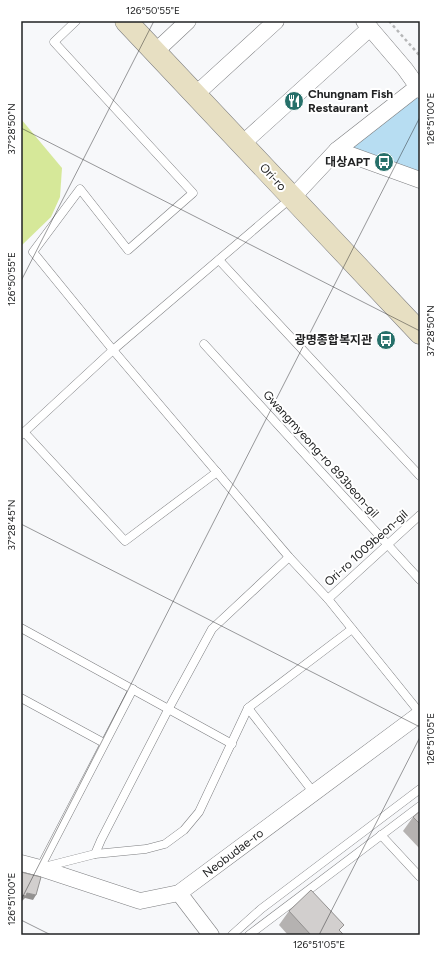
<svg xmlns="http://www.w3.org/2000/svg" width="441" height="956" font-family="Figtree,'Noto Sans KR',sans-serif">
  <rect width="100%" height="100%" fill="#f7f8fa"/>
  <path fill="#d6e899" d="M21 119 62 168 60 197 51 217 21 246Z"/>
  <path fill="#b7ddf2" d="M416 96 420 99V172L350 147Z"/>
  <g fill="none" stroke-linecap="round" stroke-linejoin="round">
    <g stroke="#7d7e80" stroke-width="9">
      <g id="lane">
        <path d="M76 21 54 42 193 193 128 250 80 189 33 252 113 350 289 557 328 599 420 713"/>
        <path d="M219 260 420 476"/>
        <path d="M204 344 420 580"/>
        <path d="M24 432 125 541 217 472"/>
        <path d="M21 435 113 350 291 198"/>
        <path d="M328 599 420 515"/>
        <path d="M21 628 232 744"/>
        <path d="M21 698 104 743"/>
        <path d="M248 708 314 793"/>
        <path d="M381 835 420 877"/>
        <path d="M95 854 146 849 165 844 184 830 199 812 248 708 352 629"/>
        <path d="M44 867 95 854 101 840 169 708 212 629 289 557"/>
        <path d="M40 868 133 689"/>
        <path d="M232 935 261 909 420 789"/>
        <path d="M249 935 420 806"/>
      </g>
    </g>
    <g stroke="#7d7e80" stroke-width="17">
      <g id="street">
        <path d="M364 21 405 69 420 90"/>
        <path d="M155 52 188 21"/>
        <path d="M195 95 276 21"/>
        <path d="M242 144 370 28"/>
        <path d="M337 150 420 85"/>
        <path d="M292 198 337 150 420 180"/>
        <path d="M21 863 40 868 140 901 179 893 420 714"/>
        <path d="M179 893 211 935"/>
      </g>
    </g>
    <g stroke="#7d7e80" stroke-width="23">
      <path id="secondary" d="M126 21 420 333"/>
    </g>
    <path stroke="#b5b6b7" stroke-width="2.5" stroke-dasharray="3 3" stroke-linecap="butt" d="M389 21 420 56"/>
    <use href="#lane" stroke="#fff" stroke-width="8"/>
    <use href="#street" stroke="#fff" stroke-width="16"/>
    <use href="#secondary" stroke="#e7dfc2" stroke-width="22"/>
  </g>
  <g fill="#b5b2b1">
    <path d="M420 811V849L403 831 413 817Z"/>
    <path d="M289 911 340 931 344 935H288L279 925Z"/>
  </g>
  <path fill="#939190" d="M27 893 36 895 33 900 25 898 22 901 21 900V895Z"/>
  <g fill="#d2cfce" stroke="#939190">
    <path d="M420 811V824L413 817Z"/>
    <path d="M21 872 41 877 36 895 27 893 26 896 21 895Z"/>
    <path d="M311 890 344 925 339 930 344 935H311L289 911Z"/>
  </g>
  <path fill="none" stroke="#212223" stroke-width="1" stroke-opacity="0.45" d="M21 128 420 331M21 281 154 21M21 524 420 727M21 900 420 117M21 920 51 935M319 935 420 737"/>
  <defs>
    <g id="restaurant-disc" transform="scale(1)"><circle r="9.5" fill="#26706a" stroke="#fff"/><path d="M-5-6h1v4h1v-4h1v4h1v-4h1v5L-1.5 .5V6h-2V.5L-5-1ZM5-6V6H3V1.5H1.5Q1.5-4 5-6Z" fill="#fff"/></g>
    <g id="bus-disc" transform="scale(1)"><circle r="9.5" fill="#26706a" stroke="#fff"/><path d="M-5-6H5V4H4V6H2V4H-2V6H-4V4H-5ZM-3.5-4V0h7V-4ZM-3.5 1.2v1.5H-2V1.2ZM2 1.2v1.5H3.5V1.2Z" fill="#fff"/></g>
  </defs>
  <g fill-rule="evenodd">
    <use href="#restaurant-disc" x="294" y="101"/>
    <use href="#bus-disc" x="384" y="162"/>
    <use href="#bus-disc" x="386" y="340"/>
  </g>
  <g text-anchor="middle" stroke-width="4" stroke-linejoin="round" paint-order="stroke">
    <g font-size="12" font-weight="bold" fill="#212223" stroke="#fff" text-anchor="end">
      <text x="308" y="98" text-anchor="start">Chungnam Fish<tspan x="308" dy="14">Restaurant</tspan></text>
      <text x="370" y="166">대상APT</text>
      <text x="372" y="344">광명종합복지관</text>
    </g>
    <g font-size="12" fill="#212223" stroke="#fff">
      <text transform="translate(273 177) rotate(47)" y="4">Ori-ro</text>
      <text transform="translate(321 454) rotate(48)" y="4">Gwangmyeong-ro 893beon-gil</text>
      <text transform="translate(366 548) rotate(-42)" y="4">Ori-ro 1009beon-gil</text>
      <text transform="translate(233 853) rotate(-37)" y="4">Neobudae-ro</text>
    </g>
  </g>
  <rect width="441" height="956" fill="none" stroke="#ffffff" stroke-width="44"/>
  <rect x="22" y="22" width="397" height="912" fill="none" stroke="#212223" stroke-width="1.5"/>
  <g font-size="10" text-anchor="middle" fill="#212223">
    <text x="153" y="14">126°50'55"E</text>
    <text transform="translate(430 119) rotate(-90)" y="4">126°51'00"E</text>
    <text transform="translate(11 129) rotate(-90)" y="4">37°28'50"N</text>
    <text transform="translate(11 279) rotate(-90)" y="4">126°50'55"E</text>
    <text transform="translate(430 331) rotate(-90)" y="4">37°28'50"N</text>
    <text transform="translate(11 525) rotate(-90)" y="4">37°28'45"N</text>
    <text transform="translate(430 739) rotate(-90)" y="4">126°51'05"E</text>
    <text transform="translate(11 899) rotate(-90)" y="4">126°51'00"E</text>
    <text x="319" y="948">126°51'05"E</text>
  </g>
</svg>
